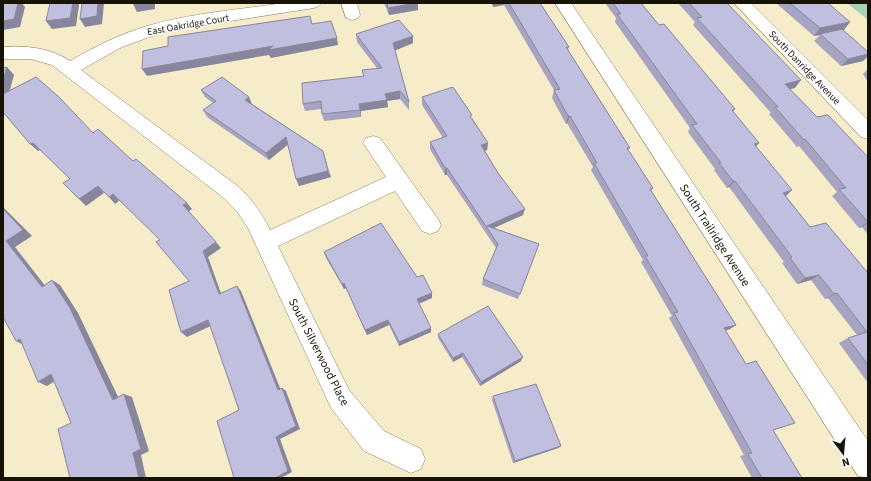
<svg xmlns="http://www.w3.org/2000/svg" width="871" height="481" font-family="'Source Sans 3',sans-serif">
  <rect width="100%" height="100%" fill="#f6ecca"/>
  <path fill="#a6d2b8" d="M847 3H868V20Z"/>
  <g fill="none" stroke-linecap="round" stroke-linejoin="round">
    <g stroke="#887f60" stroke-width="1">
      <g id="minor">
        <path d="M283 3H322L319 6 314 8 166 31 122 47 81 70 239 187C252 200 262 213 270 230L386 177 363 143 366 138 373 136 380 138 438 219 441 225 438 231 430 234 422 231 395 191 278 246 349 390 384 431 421 449 425 459 421 469 411 473 364 451 331 408 248 228 238 213 225 199 52 65 31 59H3V47C24 45 52 48 70 61 94 47 120 34 147 26 191 13 238 10 283 3Z"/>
        <path d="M341 3H357L360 15 358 18 352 20 346 18Z"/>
        <path d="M555 3H571L868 441V478L858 476Z"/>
        <path d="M734 3H751L868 120V139L861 137Z"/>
      </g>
    </g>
    <use href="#minor" fill="#fff" fill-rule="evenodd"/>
  </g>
  <g fill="#a6a4c1">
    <path d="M384 3H418V10L389 15Z"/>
    <path d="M491 3H540L569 47 568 50 630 148 628 150 653 188 651 191 736 325 730 329 725 331 773 430 802 478H752L740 456 744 455 669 318 672 316 641 262 643 260 591 170 593 167 567 123 566 124 552 98 554 90 504 5 493 7Z"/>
    <path d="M605 3H641L659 25 735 109 733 112 756 147 786 196 810 227 868 273V383L839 343 848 338 857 335 828 298 825 299 811 280 797 284 782 263 784 262 729 187 727 188 714 170 715 169 688 132 690 128 615 22 616 18Z"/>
    <path d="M678 3H727L795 88 790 89 817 117 868 157V235L862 227 859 228 832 196 837 192 799 146 797 147 769 114 771 113 693 25 695 22Z"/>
    <path d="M776 3H828L844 30H843L868 52V56L863 61 841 66 814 41 820 35 814 36Z"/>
    <path d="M356 34 413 36V43L395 50 409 102V110L400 99 387 101 388 107 361 111V117L324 121 322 114 321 109 305 111 303 104 363 76 377 68 357 42Z"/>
    <path d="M868 69V82L863 74Z"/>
    <path d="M201 90 249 97 252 104 323 151 331 177 299 186 288 145 269 160 207 117 203 110 213 103 205 97Z"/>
    <path d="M422 97 472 118 488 143 487 150 485 151 523 215 494 228 539 244 518 299 482 285 483 279 496 248 447 175H445L430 149V142L443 138 422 105Z"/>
    <path d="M324 252 417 277 432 293V298L419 304 431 332 399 346 389 325 367 335 346 288 344 289 326 258Z"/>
    <path d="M438 334 521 361 480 386 462 357 453 362 438 338Z"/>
    <path d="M493 396 561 446 558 448 513 463 492 400Z"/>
  </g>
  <g fill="#87869d">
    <path d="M18 3H22L25 7 20 27 3 30V21Z"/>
    <path d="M73 3H78L79 5 76 26 52 29 46 21Z"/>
    <path d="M98 3H104L102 24 85 27 80 19Z"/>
    <path d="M141 3H155V9L137 12 133 4Z"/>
    <path d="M418 3V10L389 15 388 8Z"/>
    <path d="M493 3H504V5L493 7Z"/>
    <path d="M850 22 844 30 821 34H820V35L814 36 820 28Z"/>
    <path d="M413 36V43L394 51 393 43Z"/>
    <path d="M337 38 338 45 271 58 269 55 147 76 142 69 273 46Z"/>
    <path d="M868 54V56L863 61 841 66 848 59Z"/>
    <path d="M7 67 14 75 6 104 3 102V80Z"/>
    <path d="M801 80 795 88 780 91 785 84Z"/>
    <path d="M400 91V99L387 101 388 107 361 111V117L359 104 385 94Z"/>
    <path d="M249 97 252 105 245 100Z"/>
    <path d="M568 116H570L567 123 566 124Z"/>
    <path d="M286 137 288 144 269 160 266 153Z"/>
    <path d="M33 143 40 150 38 151 30 144Z"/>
    <path d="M488 143 487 150 480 152 481 145Z"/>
    <path d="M759 143 753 150 754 144Z"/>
    <rect x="445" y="168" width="2" height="7"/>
    <path d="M328 171 331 177 299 186 296 179Z"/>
    <path d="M733 181H735L729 187 727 188Z"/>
    <path d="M98 186 104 193 86 206 79 199Z"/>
    <path d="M792 190 785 197 783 193Z"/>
    <path d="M113 194 119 201 115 204 109 197Z"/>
    <path d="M187 203 192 209 188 212 183 205Z"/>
    <path d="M3 207 32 236 15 247 50 292 42 287 6 241Z"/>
    <path d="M525 209 523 215 489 230 487 226Z"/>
    <path d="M868 222V223L862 227 859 228Z"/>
    <path d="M216 242 221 248 208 257 223 299 219 294 203 251Z"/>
    <path d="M819 275 811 280 797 284 805 278Z"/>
    <path d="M52 280 60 285 78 313 121 403 113 400Z"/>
    <path d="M344 283 346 288 344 289 342 284Z"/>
    <path d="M237 286 241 291 282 393 278 390Z"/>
    <path d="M432 293V298L417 304V299Z"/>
    <path d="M837 293 828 298 825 299 834 294Z"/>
    <path d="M208 320 213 325 187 337 181 332Z"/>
    <path d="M388 320 389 325 367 335 365 330Z"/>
    <path d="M736 325 730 329 717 333 724 328Z"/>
    <path d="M431 328V332L399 346V342Z"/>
    <path d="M20 339 26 346 16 341Z"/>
    <path d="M463 353 462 357 453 362V358Z"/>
    <path d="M523 357 521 361 480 386 481 382Z"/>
    <path d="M51 374 60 378 47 386 38 382Z"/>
    <path d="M282 388 286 391 300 429 280 439 292 472 281 478H275L276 437Z"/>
    <path d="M124 394 132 397 149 451 141 455 146 478H139L133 453Z"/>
    <path d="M561 446 558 448 513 463 515 461Z"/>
  </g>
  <g fill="#c1bfe0" stroke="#87869d">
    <path d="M3 3H18L14 19 3 21Z"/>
    <path d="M50 3H73L70 18 46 21Z"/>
    <path d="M82 3H98L97 16 80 19Z"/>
    <path d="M387 3H416L388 8Z"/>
    <path d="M509 3H540L569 47H566L630 148H627L653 188 650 189 736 325 724 328 746 364 756 361 795 423 773 430 802 478H762L748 454 752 453 674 313 678 312 645 256H648L594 163H597L570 116H568L554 90 560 89Z"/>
    <path d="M613 3H641L659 25 664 24 735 109 732 110 759 143 754 144 792 190 783 193 810 227 826 223 868 273V365L848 338 867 332 837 293 834 294 819 275 805 278 790 258 792 257 735 181H733L719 163H721L692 125 697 124 617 14H621Z"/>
    <path d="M689 3H727L801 80 785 84 817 117 828 115 868 157V222L839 189 846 188 805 139 804 140 775 107H778L697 18 702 17Z"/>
    <path d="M790 3H828L850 22 820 28Z"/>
    <path d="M310 16 312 24 331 21 337 38 268 50 273 46 142 69 143 51 168 46V37Z"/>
    <path d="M399 20 413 36 393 43 409 102 400 91 385 94 387 100 359 104 360 110 322 114 321 101 303 104 302 83 364 76 362 70 382 68 356 34Z"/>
    <path d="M842 29 868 52V54L848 59 820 34Z"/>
    <path d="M7 67 3 80V68Z"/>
    <path d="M36 77 59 97 93 133 98 129 133 161 136 159 187 203 183 205 216 242 203 251 219 294 237 286 278 390 282 388 296 426 276 437 288 471 275 478H234L217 421 239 410 208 320 181 332 169 290 189 281 156 242 160 240 113 194 109 197 98 186 79 199 63 183 70 179 33 143 30 144 3 112V94Z"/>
    <path d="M222 77 249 97 245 100 323 151 328 171 296 179 286 137 266 153 203 110 216 101 201 90Z"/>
    <path d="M453 87 472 115 470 116 488 143 481 145 498 173 525 209 487 226 539 244 520 294 483 279 498 244 447 168H445L430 142 447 136 422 97Z"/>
    <path d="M3 209 23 230 6 241 42 287 52 280 70 308 113 400 124 394 141 449 133 453 139 478H70L58 429 71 423 51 374 38 382 20 339 16 341 3 317Z"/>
    <path d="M381 223 417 277 423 275 432 293 417 299 431 328 399 342 388 320 365 330 344 283 342 284 324 252Z"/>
    <path d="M488 306 523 357 481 382 463 353 453 358 438 334Z"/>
    <path d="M536 384 561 446 515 461 493 396Z"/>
  </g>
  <g text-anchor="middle" stroke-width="3" stroke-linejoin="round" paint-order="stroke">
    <g font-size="10" fill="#171307" stroke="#fff">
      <text transform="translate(188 24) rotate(-10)" y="4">East Oakridge Court</text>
      <text transform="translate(805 67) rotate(46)" y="4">South Danridge Avenue</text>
    </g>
    <g font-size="12" fill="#171307" stroke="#fff">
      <text transform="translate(715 235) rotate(57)" y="4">South Trailridge Avenue</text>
      <text transform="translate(319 352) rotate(63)" y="4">South Silverwood Place</text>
    </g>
  </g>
  <rect width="871" height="481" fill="none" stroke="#171307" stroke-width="8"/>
  <g transform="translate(843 453) rotate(164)" stroke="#ffffff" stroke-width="3" paint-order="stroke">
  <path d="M0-3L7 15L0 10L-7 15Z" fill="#171307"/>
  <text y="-6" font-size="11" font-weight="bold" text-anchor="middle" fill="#171307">N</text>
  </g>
</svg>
